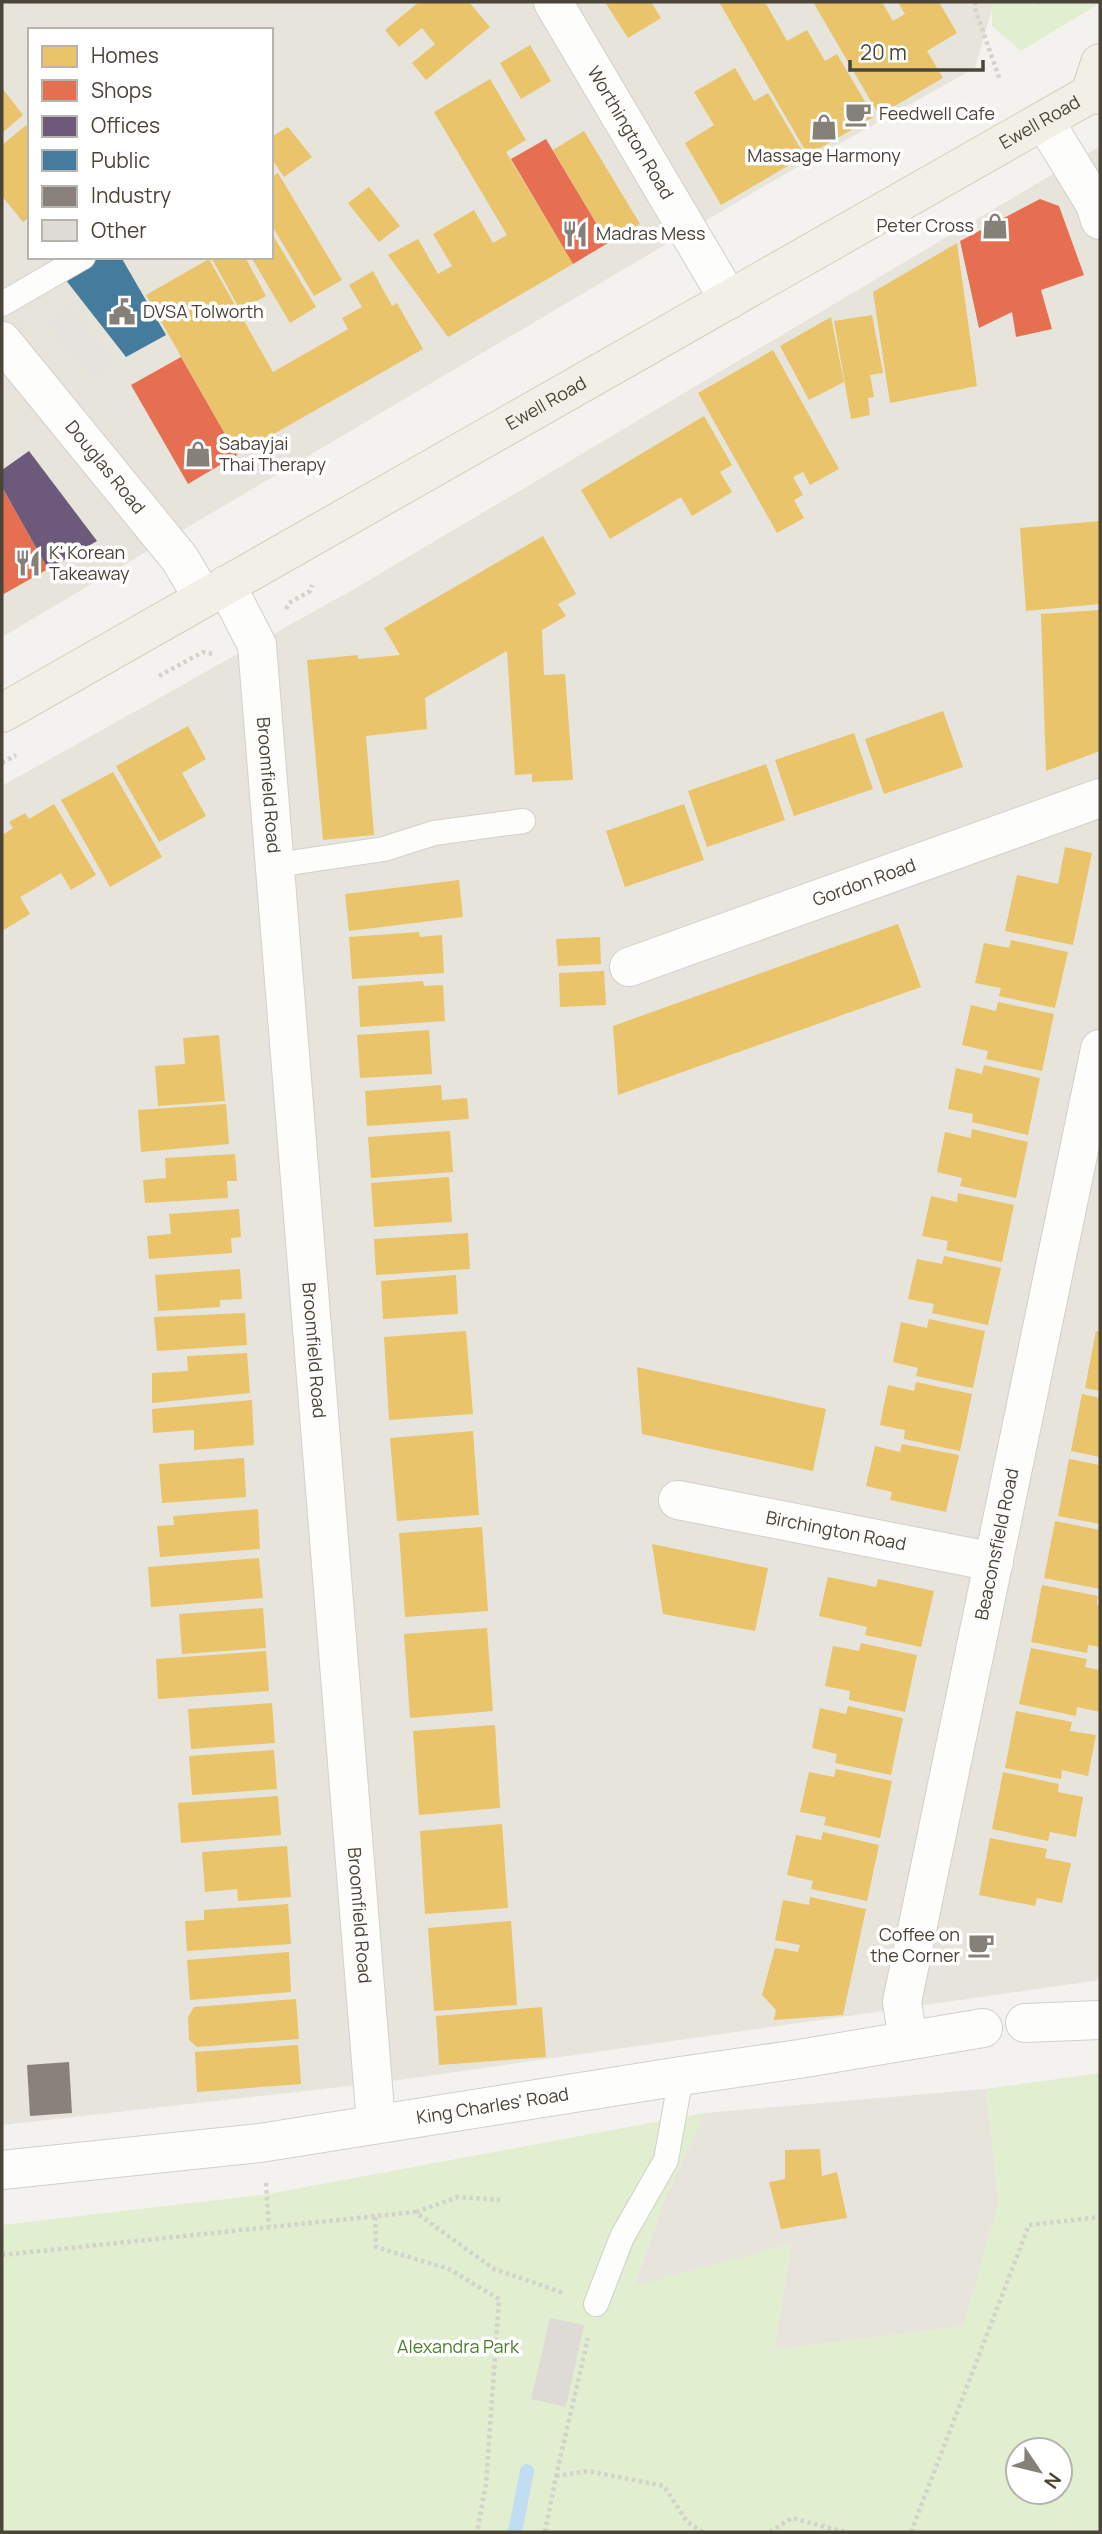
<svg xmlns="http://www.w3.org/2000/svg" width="1102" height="2534" font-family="Manrope,sans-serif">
  <rect width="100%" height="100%" fill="#f4f2ee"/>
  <g fill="#e7e4dc" fill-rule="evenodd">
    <path d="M2 2H994L975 68 773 181 2 637ZM30 30H271V257H30Z"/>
    <path d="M1100 146V1980L385 2082 2 2125V786L361 585Z"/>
    <path d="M986 2089 999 2202 964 2326 774 2350 791 2244 634 2287 664 2201 704 2113Z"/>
  </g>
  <g fill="#e1eecf" fill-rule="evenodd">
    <path d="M992 2H1100V3L1021 51 992 26Z"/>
    <path d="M1100 2073V2532H2V2225L268 2194 704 2113 664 2201 634 2286 791 2244 774 2350 963 2326 999 2202 986 2089ZM1018 2450H1060V2492H1018Z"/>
  </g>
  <path fill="#e6e3df" d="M69 309 112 361 92 377 48 323Z"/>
  <g fill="#e9c46a">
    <path d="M419 2H469L490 27 426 80 412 63 435 44 429 37 422 28 399 47 385 30Z"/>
    <path d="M605 2H651L661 18 628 38Z"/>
    <path d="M719 2H765L787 41 807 30 825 61 837 54 874 117 808 155Z"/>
    <path d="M813 2H882L893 21 905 14 898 2H939L957 33 927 51 943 78 879 115Z"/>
    <path d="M530 45 551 81 521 99 500 63Z"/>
    <path d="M735 68 754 101 768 93 805 156 721 205 685 143 714 125 694 92Z"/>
    <path d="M490 79 526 140 506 152 573 264 448 337 388 255 418 239 438 274 452 266 433 234 474 210 493 243 507 235 434 112Z"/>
    <path d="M2 88 23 115 2 133Z"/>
    <path d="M30 122V217L23 222 2 196V145Z"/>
    <path d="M288 127 312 157 284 177 271 158V137Z"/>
    <path d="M584 131 640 224 608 243 553 150Z"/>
    <path d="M278 173 342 280 314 296 271 224V177Z"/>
    <path d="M369 187 400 226 379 242 348 203Z"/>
    <path d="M271 232 316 307 290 323 251 257H271Z"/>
    <path d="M957 243 977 386 890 403 873 292Z"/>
    <path d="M211 257H245L266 296 240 310Z"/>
    <path d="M209 259 273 372 348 329 342 318 362 307 349 285 373 271 392 306 397 303 423 349 237 455 146 295Z"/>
    <path d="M872 315 883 373 870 375 874 397 868 398 870 415 851 419 834 321Z"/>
    <path d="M831 317 844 382 809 400 780 346Z"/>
    <path d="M773 350 839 469 810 485 803 472 793 477 803 495 794 500 804 518 777 533 698 393Z"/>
    <path d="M704 416 732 465 720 472 732 492 692 516 681 497 610 539 581 490Z"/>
    <path d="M1100 521V604L1026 611 1020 528Z"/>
    <path d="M543 536 576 594 558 604 566 616 542 630 544 675 565 674 573 780 532 782V774L515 775 507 651 425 698 427 729 366 736 374 835 323 840 307 660 358 655V659L400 655 384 628Z"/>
    <path d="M1100 610V751L1046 771 1041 614Z"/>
    <path d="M943 711 963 767 884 794 865 739Z"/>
    <path d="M188 726 206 759 182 773 206 816 159 842 116 766Z"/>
    <path d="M854 733 873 789 794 816 775 760Z"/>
    <path d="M766 764 785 820 707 847 688 791Z"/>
    <path d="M113 772 162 857 110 887 61 800Z"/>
    <path d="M54 804 96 875 71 890 61 873 39 886 20 897 30 914 2 931V830L4 834 13 828 9 822 25 813 29 819Z"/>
    <path d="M684 804 704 860 625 887 606 831Z"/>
    <path d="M1065 847 1092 853 1073 945 1005 931 1017 875 1058 884Z"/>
    <path d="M459 880 463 917 349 931 345 894Z"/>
    <path d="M898 924 921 987 618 1095 613 1026Z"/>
    <path d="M419 932 420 937 442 935 444 973 352 979 349 937Z"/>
    <path d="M600 937 601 964 558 966 556 939Z"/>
    <path d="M1011 940 1068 952 1055 1008 999 996 1001 988 975 983 984 943 1009 948Z"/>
    <path d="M604 971 606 1005 560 1007 559 973Z"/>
    <path d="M423 981 424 986 443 985 445 1021 360 1027 358 986Z"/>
    <path d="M998 1002 1054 1014 1042 1071 986 1059 988 1051 962 1045 971 1005 996 1011Z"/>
    <path d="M429 1030 432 1074 360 1078 357 1035Z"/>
    <path d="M219 1035 225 1101 158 1106 155 1066 185 1064 183 1038Z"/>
    <path d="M984 1065 1040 1078 1028 1135 972 1122 973 1114 948 1109 956 1068 982 1074Z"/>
    <path d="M441 1085 442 1100 467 1098 469 1119 367 1126 365 1091Z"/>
    <path d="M226 1104 229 1144 141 1152 138 1110Z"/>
    <path d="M972 1129 1028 1142 1016 1198 960 1186 962 1178 937 1172 945 1132 971 1138Z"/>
    <path d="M450 1131 453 1172 371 1178 368 1137Z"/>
    <path d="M235 1154 237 1181H227L228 1198 145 1203 143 1180 166 1178 165 1158Z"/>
    <path d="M449 1177 452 1222 374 1227 371 1183Z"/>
    <path d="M958 1193 1014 1205 1002 1262 946 1250 948 1241 922 1236 931 1196 957 1202Z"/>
    <path d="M239 1209 241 1237 231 1238 232 1253 149 1259 147 1236 171 1234 169 1214Z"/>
    <path d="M468 1233 470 1269 376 1275 374 1239Z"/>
    <path d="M944 1256 1001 1268 988 1325 932 1313 934 1304 908 1299 917 1259 942 1264Z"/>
    <path d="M240 1269 242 1299 220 1300V1307L158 1311 155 1275Z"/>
    <path d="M456 1275 458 1314 383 1319 381 1281Z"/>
    <path d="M245 1313 247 1345 157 1351 154 1317Z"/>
    <path d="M929 1319 985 1331 973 1388 916 1376 918 1368 893 1362 901 1322 927 1328Z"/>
    <path d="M466 1331 473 1414 389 1420 384 1337Z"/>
    <path d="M1096 1331 1100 1332V1391L1085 1388Z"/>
    <path d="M247 1353 250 1393 152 1403V1373L188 1371 187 1356Z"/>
    <path d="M637 1367 826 1409 813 1471 642 1434Z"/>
    <path d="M916 1382 972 1394 960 1451 904 1439 905 1430 880 1425 888 1385 914 1391Z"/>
    <path d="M1082 1394 1100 1398V1457L1071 1451Z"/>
    <path d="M252 1400 254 1445 194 1450V1430L153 1433 152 1409Z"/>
    <path d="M473 1431 479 1515 397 1521 390 1438Z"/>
    <path d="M902 1444 959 1455 946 1512 890 1500 892 1492 866 1486 875 1446 900 1452Z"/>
    <path d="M244 1458 246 1497 162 1503 159 1464Z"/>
    <path d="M1069 1459 1100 1465V1524L1058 1516Z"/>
    <path d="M258 1509 260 1549 160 1557 157 1526 174 1525 173 1516Z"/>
    <path d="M1055 1521 1100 1530V1589L1044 1578Z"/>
    <path d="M482 1527 488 1611 405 1617 399 1533Z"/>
    <path d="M652 1544 768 1568 755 1631 663 1614Z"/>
    <path d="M259 1558 263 1598 151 1607 148 1567Z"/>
    <path d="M828 1577 876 1587 878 1579 934 1591 921 1647 865 1635 867 1627 819 1616Z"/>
    <path d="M1042 1585 1098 1596 1097 1605 1100 1606V1647L1088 1645 1087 1653 1031 1642Z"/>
    <path d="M263 1608 266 1648 182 1654 179 1614Z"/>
    <path d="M487 1628 493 1711 410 1718 404 1634Z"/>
    <path d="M861 1643 917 1655 905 1712 849 1700 850 1691 825 1686 833 1646 859 1651Z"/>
    <path d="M1031 1648 1087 1659 1085 1667 1100 1670V1712L1077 1707 1076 1716 1019 1704Z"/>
    <path d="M266 1651 269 1691 158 1699 156 1659Z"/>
    <path d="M272 1703 275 1743 191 1749 188 1709Z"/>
    <path d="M848 1706 903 1718 891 1775 835 1763 837 1754 812 1748 820 1708 846 1714Z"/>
    <path d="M1016 1711 1072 1722 1070 1731 1096 1735 1088 1776 1062 1770 1061 1779 1005 1768Z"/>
    <path d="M495 1725 500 1808 419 1815 413 1731Z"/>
    <path d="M274 1750 277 1789 192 1795 189 1756Z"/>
    <path d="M836 1769 892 1781 880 1838 824 1825 826 1817 800 1812 809 1772 834 1777Z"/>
    <path d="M1003 1772 1059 1784 1058 1792 1083 1797 1076 1837 1050 1832 1048 1841 992 1829Z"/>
    <path d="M278 1796 281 1835 181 1843 178 1803Z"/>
    <path d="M502 1824 508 1908 425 1914 420 1831Z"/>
    <path d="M823 1832 879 1845 867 1901 811 1889 813 1881 787 1875 796 1835 821 1840Z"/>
    <path d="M990 1838 1047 1849 1045 1858 1071 1863 1062 1903 1037 1898 1035 1906 979 1895Z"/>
    <path d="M287 1846 291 1897 238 1901 237 1889 205 1892 202 1852Z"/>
    <path d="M810 1897 866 1909 843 2015 774 2020 776 2010 762 1995 775 1948 798 1952 800 1945 775 1940 783 1900 809 1905Z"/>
    <path d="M288 1904 291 1944 187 1951 185 1921 204 1920V1910Z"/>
    <path d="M511 1921 517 2005 434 2011 428 1928Z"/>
    <path d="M289 1952 291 1992 190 2000 187 1960Z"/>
    <path d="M296 1999 299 2039 197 2047 189 2040 188 2017 194 2007Z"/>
    <path d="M542 2007 546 2057 439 2065 436 2016Z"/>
    <path d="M298 2045 301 2084 197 2092 195 2052Z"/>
    <path d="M820 2149 822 2176 837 2172 847 2218 781 2229 769 2182 785 2179V2150Z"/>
  </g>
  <g fill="#e76f51">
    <path d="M546 139 608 243 573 264 511 159Z"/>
    <path d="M1040 199 1059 206 1084 275 1041 290 1052 329 1016 337 1012 312 979 328 960 241Z"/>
    <path d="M181 357 237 455 188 484 131 385Z"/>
    <path d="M2 487 48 569 2 595Z"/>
  </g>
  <path fill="#6d597a" d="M29 451 97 541 48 569 2 487V470Z"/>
  <path fill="#457b9d" d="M101 257H121L166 335 126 357 65 279Z"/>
  <path fill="#8a817c" d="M69 2062 72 2113 30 2116 27 2065Z"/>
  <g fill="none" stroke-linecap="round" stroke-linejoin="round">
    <path stroke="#c0ddf1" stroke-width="14" d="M515 2532 527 2471"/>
  </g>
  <path fill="#dedbd6" d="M550 2318 584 2325 566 2407 531 2399Z"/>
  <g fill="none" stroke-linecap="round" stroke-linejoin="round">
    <g stroke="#d2d0cb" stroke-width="26">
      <g id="lane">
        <path d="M2 304 83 257"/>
        <path d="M276 865 384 849 434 833 523 821"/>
        <path d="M596 2304 622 2237 666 2160 681 2076"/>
      </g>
    </g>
    <g stroke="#d2d0cb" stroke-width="40">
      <g id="street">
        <path id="s1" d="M553 2 729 300"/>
        <path d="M1045 122 1095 204 1100 220"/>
        <path id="s2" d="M2 341 180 559 203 598"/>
        <path id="s3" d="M226 585 257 645 376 2123"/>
        <path id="s4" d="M629 967 1100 798"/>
        <path id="s5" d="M678 1500 994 1562"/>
        <path d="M1025 2023 1100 2020"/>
        <path id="s6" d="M908 2040 902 2002 1100 1049"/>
        <path id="s7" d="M2 2170 260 2143 681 2076 799 2059 983 2028"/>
      </g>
    </g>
    <g stroke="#d6cebb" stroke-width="40">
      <g id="primary">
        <path d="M1090 94 1100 63"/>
        <path id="s8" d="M2 713 1090 94 1100 95"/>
      </g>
    </g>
    <g stroke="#d3d2cc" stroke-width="4.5" stroke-dasharray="3.5 3.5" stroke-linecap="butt">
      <path d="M976 2 974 6 1000 80"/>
      <path d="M1037 2H1041"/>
      <path d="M286 609 289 603 310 591 312 585"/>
      <path d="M159 676 203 652 214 654"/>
      <path d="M2 763 16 755"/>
      <path d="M266 2183 269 2227"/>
      <path d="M416 2212 458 2197 500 2200"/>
      <path d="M375 2217 376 2247 449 2269 499 2299 486 2484 477 2532"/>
      <path d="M2 2255 415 2212 494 2269 564 2293"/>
      <path d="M556 2476 588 2471 664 2486 687 2522 703 2532"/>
      <path d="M545 2532 556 2476 588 2338"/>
      <path d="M770 2532 792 2518 845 2532"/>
      <path d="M911 2532 1029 2225 1100 2217"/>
    </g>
    <use href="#lane" stroke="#fdfdfc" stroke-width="24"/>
    <use href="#street" stroke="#fdfdfc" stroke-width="38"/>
    <use href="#primary" stroke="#f2efe6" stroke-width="38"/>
  </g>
  <defs>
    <g id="cafe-bare" transform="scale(2.1)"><path d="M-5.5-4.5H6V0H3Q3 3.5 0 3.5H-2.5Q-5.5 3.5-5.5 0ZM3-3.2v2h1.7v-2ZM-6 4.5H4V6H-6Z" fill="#868178" stroke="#fff" stroke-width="2.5" paint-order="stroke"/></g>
    <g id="shop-bare" transform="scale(2.1)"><path d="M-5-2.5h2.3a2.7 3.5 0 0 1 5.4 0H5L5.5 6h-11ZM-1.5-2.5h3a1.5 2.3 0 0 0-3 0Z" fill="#868178" stroke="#fff" stroke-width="2.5" paint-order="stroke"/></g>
    <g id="restaurant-bare" transform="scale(2.1)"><path d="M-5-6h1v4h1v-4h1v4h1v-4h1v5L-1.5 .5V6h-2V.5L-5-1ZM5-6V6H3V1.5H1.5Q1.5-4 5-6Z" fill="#868178" stroke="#fff" stroke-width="2.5" paint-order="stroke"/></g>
    <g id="civic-bare" transform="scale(2.1)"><path d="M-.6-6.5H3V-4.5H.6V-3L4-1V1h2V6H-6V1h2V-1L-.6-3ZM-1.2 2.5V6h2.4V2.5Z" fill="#868178" stroke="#fff" stroke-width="2.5" paint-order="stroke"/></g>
  </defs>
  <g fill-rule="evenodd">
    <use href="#cafe-bare" x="858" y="114"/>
    <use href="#shop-bare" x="824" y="127"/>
    <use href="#shop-bare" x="995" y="226"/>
    <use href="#restaurant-bare" x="575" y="234"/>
    <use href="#civic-bare" x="122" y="312"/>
    <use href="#shop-bare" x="198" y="454"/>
    <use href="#restaurant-bare" x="28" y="563"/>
    <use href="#cafe-bare" x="981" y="1945"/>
  </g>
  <g text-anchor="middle" stroke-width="7" stroke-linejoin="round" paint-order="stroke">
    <g font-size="18" fill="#4b4439" stroke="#fff" text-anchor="start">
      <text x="879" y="120">Feedwell Cafe</text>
      <text x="824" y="162" text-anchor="middle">Massage Harmony</text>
      <text x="974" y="232" text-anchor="end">Peter Cross</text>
      <text x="596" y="240">Madras Mess</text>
      <text x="143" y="318">DVSA Tolworth</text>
      <text x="219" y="450">Sabayjai<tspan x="219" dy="21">Thai Therapy</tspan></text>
      <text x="49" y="559">K' Korean<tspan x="49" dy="21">Takeaway</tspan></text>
      <text x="960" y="1941" text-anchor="end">Coffee on<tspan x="960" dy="21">the Corner</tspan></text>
    </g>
    <g font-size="18" fill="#4b4439" stroke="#fff">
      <text dy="6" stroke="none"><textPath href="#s8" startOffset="1194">Ewell Road</textPath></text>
      <text dy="6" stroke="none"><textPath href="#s1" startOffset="152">Worthington Road</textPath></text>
      <text dy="6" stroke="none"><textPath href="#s8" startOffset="626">Ewell Road</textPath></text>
      <text dy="6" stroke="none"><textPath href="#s2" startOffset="163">Douglas Road</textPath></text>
      <text dy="6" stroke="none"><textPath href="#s3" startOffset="208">Broomfield Road</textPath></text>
      <text dy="6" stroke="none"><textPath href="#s4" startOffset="250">Gordon Road</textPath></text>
      <text dy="6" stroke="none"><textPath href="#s3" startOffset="775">Broomfield Road</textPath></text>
      <text dy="6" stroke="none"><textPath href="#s5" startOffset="161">Birchington Road</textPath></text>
      <text dy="6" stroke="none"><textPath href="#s6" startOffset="506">Beaconsfield Road</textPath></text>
      <text dy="6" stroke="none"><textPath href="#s3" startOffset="1342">Broomfield Road</textPath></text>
      <text dy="6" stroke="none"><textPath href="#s7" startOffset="495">King Charles' Road</textPath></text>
    </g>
    <g font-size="18" fill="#4a7f2a" stroke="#fff">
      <text x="458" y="2353">Alexandra Park</text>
    </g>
  </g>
  <rect width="1102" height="2534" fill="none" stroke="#4b4439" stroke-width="7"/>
  <rect x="28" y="28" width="245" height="231" fill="#ffffff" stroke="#b7b4b0" stroke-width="2"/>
  <rect x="42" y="46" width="35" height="21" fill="#e9c46a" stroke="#b7b4b0" stroke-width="2"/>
  <text x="91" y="63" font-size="21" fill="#4b4439">Homes</text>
  <rect x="42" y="80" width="35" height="21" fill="#e76f51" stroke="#b7b4b0" stroke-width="2"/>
  <text x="91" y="98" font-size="21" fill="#4b4439">Shops</text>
  <rect x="42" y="116" width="35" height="21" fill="#6d597a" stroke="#b7b4b0" stroke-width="2"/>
  <text x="91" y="133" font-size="21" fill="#4b4439">Offices</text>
  <rect x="42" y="150" width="35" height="21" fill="#457b9d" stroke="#b7b4b0" stroke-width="2"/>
  <text x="91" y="168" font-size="21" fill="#4b4439">Public</text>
  <rect x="42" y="186" width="35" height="21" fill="#8a817c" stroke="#b7b4b0" stroke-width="2"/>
  <text x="91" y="203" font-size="21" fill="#4b4439">Industry</text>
  <rect x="42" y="220" width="35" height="21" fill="#dedbd6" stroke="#b7b4b0" stroke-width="2"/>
  <text x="91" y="238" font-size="21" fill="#4b4439">Other</text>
  <g transform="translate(1039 2471) rotate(125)"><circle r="33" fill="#ffffff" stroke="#b7b4b0" stroke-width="2"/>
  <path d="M0-5L12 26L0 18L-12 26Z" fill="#868178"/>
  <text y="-10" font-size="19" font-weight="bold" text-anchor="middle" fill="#4b4439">N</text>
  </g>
  <path d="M850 60v10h133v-10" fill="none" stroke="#4b4439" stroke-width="3.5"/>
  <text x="860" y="60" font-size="21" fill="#4b4439" stroke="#ffffff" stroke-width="5" paint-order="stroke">20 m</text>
</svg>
